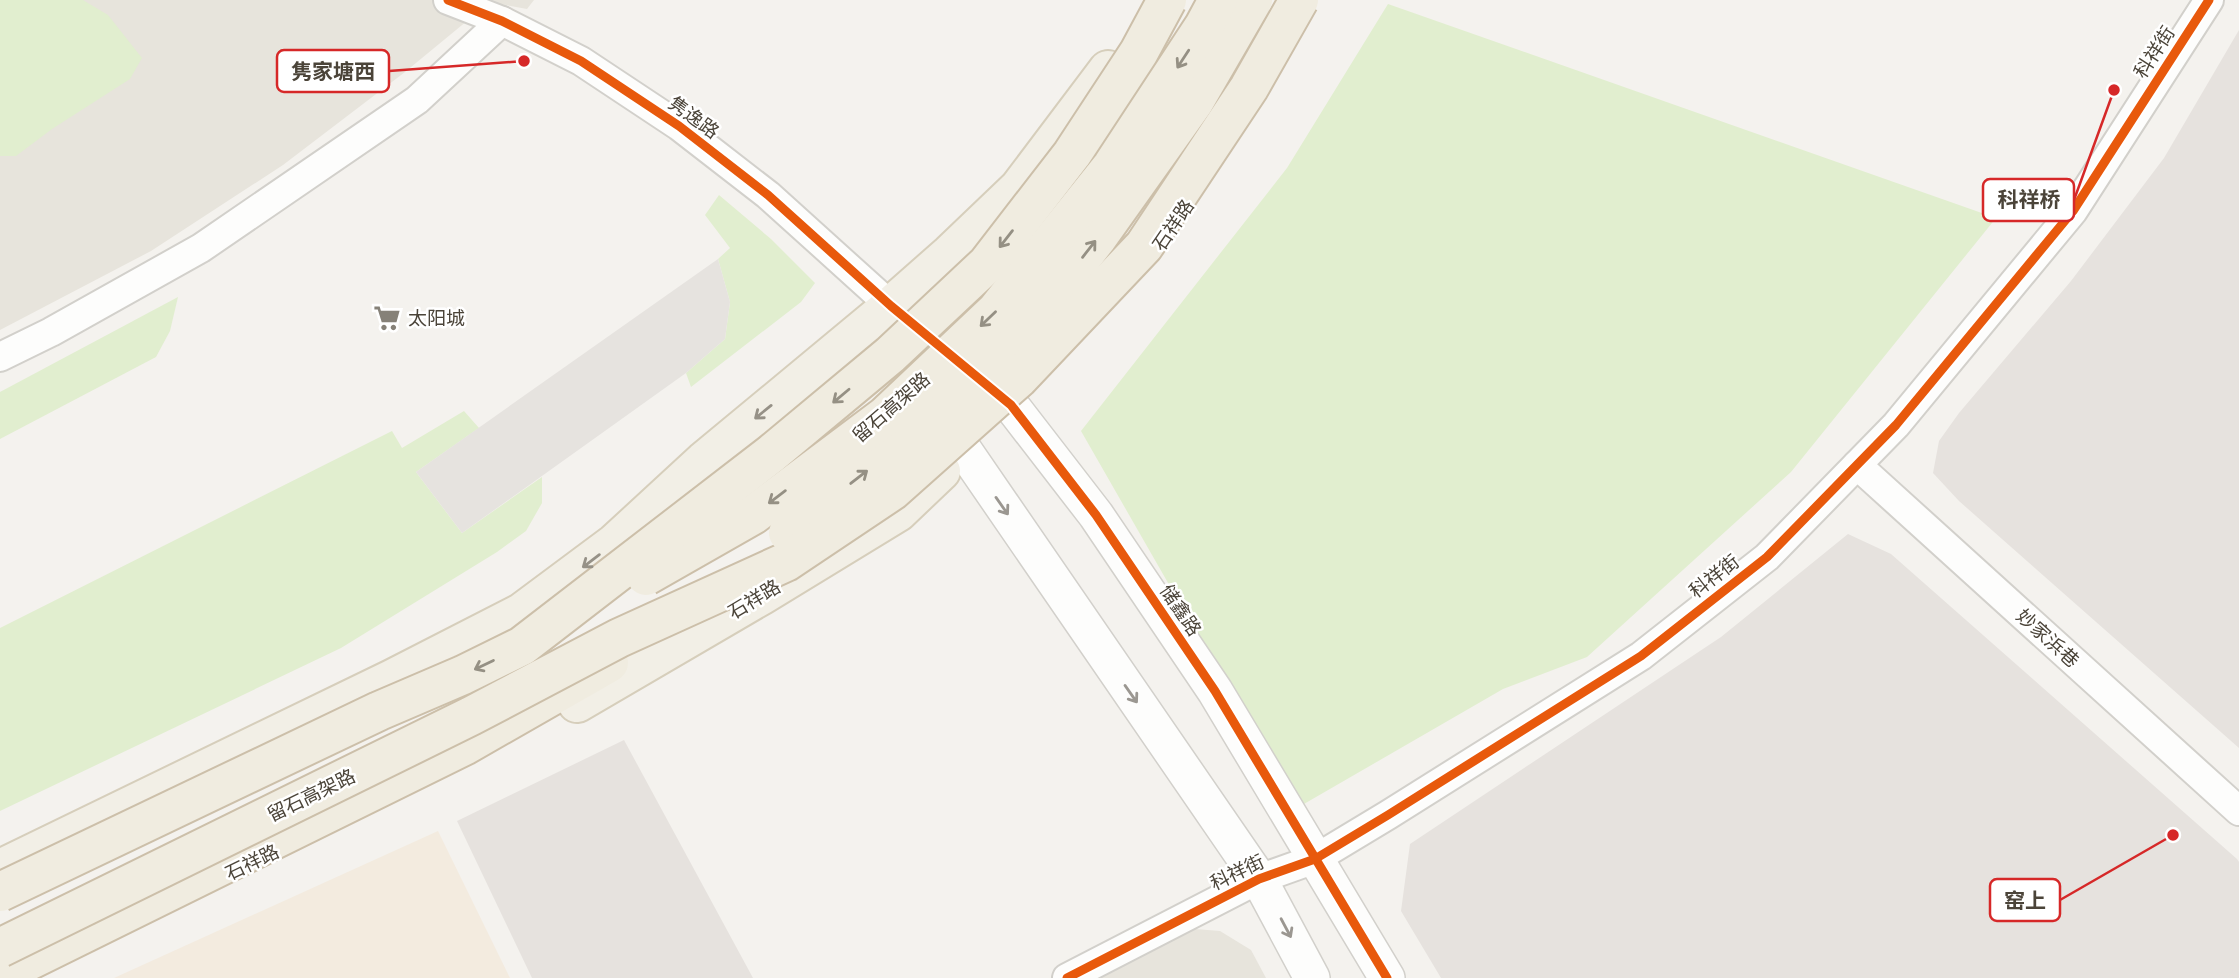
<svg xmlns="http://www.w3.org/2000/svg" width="2239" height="978" font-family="Signika,'Noto Sans SC',sans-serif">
  <rect width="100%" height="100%" fill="#f4f2ee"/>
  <g fill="#e7e4dc">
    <path d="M0 0H534L527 9 490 2 405 72 283 165 151 251 0 330Z"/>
    <path d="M1183 928 1220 931 1251 950 1266 978H1093Z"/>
  </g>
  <path fill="#f3ebdf" d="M438 831 510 978H114Z"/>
  <g fill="#e6e2de">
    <path d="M2239 30V748L1959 501 1933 473 1939 441 1959 413 2071 281 2164 158Z"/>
    <path d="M1848 534 1891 554 2237 859 2239 862V978H1441L1401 911 1410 844 1721 637Z"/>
    <path d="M624 740 753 978H532L457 821Z"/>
  </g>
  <g fill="#e1eecf">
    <path d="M0 0H83L108 15 142 58 130 79 52 129 16 156H0Z"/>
    <path d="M1388 4 1996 218 1791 472 1587 657 1503 689 1297 808 1081 431 1287 168Z"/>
    <path d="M719 195 771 239 815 283 801 302 691 387 686 373 725 339 730 302 718 259 730 248 705 215Z"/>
    <path d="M178 297 170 331 156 357 0 439V392Z"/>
    <path d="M464 411 479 428 416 472 462 533 542 477V503L526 531 497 552 341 648 0 811V628L392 431 402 448Z"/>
  </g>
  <path fill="#e6e3df" d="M718 259 730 302 725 339 686 373 462 533 416 472Z"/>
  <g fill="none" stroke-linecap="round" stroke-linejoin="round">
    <g stroke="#d2d0cb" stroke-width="32">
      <g id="minor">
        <path d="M448 0 502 21 581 61 679 126 768 195 891 306"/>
        <path d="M0 357 51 332 201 248 417 100 502 21"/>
        <path d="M1857 465 2239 811"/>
        <path d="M1067 978 1259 879 1315 859 1388 815 1641 656 1767 557 1896 425 2073 211 2209 0"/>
      </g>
    </g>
    <g stroke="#d2d0cb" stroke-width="38">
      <g id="tertiary">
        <path d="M979 378 1011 405 1096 515 1215 691 1387 978"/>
        <path d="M943 409 964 450 1259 879 1312 978"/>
      </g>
    </g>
    <g stroke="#d6cebb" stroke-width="42">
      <g id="primary">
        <path d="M577 703 762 595 898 512 941 471"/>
        <path d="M0 869 392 679 521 613 615 543 704 461 891 306 950 254 1019 188 1108 70"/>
      </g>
    </g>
    <g stroke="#ccbfa9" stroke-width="42">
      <path id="trunk" d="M0 975 464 746 609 663"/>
    </g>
    <use href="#minor" stroke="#fdfdfc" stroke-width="28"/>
    <use href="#tertiary" stroke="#fdfdfc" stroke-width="35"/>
    <use href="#primary" stroke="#f2efe6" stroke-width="38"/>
    <use href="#trunk" stroke="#f0ece0" stroke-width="38"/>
    <g stroke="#ccbfa9" stroke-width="42" stroke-linecap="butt">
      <g id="trunk-bridge">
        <path d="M788 533 915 434 1022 335 1098 237 1194 102 1253 0"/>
        <path d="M646 576 753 515 885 416 996 311 1112 166 1204 26 1218 0"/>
        <path d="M0 892 379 711 463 675 522 646 771 454 890 355 987 264 1072 154 1139 52 1167 0"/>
        <path d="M0 948 471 716 619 638 786 562 892 491 1019 378 1144 246 1249 88 1299 0"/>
      </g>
    </g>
    <use href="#trunk-bridge" stroke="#f0ece0" stroke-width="38"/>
    <g stroke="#fff" stroke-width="13">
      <g id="cycleway">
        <path d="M448 0 502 21 581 61 679 126 768 195 891 306 1011 405 1096 515 1215 691 1387 978"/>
        <path d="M1067 978 1259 879 1315 859 1388 815 1641 656 1767 557 1896 425 2073 211 2209 0"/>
      </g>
    </g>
    <use href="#cycleway" stroke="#e8590c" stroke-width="9"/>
  </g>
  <defs><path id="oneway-shaft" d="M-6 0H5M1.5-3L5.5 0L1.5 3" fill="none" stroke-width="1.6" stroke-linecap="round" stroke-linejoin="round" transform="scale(1.75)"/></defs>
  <g stroke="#959084">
    <use href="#oneway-shaft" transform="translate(1183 59) rotate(123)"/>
    <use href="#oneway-shaft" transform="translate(1006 239) rotate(128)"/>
    <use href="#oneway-shaft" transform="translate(1089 249) rotate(-52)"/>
    <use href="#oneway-shaft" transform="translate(988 319) rotate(136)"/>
    <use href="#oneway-shaft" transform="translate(841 396) rotate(140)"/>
    <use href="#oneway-shaft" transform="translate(859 477) rotate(-38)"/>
    <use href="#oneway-shaft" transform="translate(777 497) rotate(143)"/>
    <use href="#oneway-shaft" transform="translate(484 665) rotate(154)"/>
  </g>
  <g stroke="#969187">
    <use href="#oneway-shaft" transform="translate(763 412) rotate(141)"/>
    <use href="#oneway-shaft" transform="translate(591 561) rotate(143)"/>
  </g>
  <g stroke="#9b9791">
    <use href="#oneway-shaft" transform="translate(1002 506) rotate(55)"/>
    <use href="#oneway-shaft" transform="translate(1131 694) rotate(55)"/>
    <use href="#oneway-shaft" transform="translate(1286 928) rotate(62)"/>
  </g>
  <defs>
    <g id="supermarket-bare" transform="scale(2.1)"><path d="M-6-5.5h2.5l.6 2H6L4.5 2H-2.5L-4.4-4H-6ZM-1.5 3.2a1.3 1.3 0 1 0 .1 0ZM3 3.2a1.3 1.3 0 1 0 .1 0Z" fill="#868178" stroke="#fff" stroke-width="2.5" paint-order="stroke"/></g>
  </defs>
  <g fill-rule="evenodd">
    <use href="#supermarket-bare" x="387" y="318"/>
  </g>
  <g text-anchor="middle" stroke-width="5" stroke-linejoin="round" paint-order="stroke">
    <g font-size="19" fill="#4b4439" stroke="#fff">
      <text transform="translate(2154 52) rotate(-57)" y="7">科祥街</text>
      <text transform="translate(694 117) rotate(36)" y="7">隽逸路</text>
      <text transform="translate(1173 225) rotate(-56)" y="7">石祥路</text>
      <text transform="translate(891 407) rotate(-41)" y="7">留石高架路</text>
      <text transform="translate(1714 576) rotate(-38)" y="7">科祥街</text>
      <text transform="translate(754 599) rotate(-31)" y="7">石祥路</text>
      <text transform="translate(1181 610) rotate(56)" y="7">储鑫路</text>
      <text transform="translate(2048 638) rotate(42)" y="7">妙家浜巷</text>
      <text transform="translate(311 795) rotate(-26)" y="7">留石高架路</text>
      <text transform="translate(252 862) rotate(-26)" y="7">石祥路</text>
      <text transform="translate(1237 872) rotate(-25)" y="7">科祥街</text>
    </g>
    <g font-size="19" fill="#4b4439" stroke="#fff" text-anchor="start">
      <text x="408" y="325">太阳城</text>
    </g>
  </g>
  <path fill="none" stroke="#d62828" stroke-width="2.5" d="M524 61L389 71M2114 90L2074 200M2173 835L2060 900"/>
  <g fill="#d62828" stroke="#fff" stroke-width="2.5">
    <circle cx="524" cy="61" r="7"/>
    <circle cx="2114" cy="90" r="7"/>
    <circle cx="2173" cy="835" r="7"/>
  </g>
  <g fill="#fff" stroke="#d62828" stroke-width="2.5">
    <rect x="277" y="50" width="112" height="42" rx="7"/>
    <rect x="1983" y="179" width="91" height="42" rx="7"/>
    <rect x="1990" y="879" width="70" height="42" rx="7"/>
  </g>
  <g font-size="21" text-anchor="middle" font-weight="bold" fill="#4b4439">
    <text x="333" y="79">隽家塘西</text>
    <text x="2029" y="207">科祥桥</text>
    <text x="2025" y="908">窑上</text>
  </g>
</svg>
